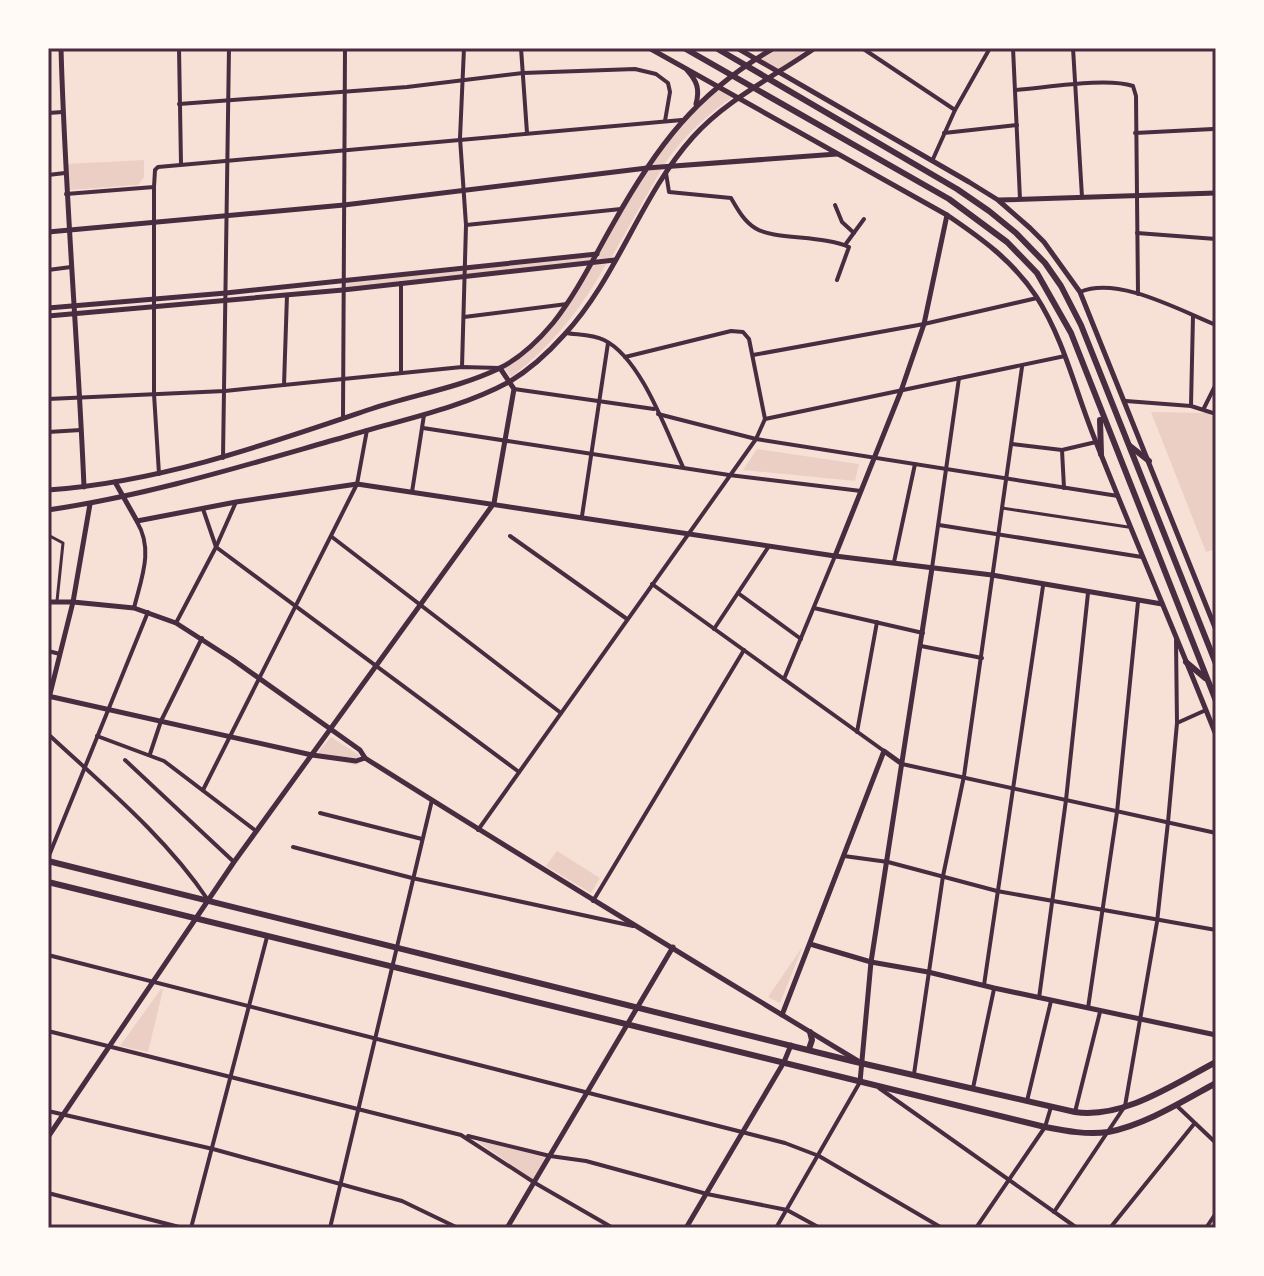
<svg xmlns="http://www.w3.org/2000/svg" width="1264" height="1276" font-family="Lato,sans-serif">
  <rect width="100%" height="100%" fill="#f7e1d7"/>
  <g fill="#ebcfc5">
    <path d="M778 48H809L778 70 760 59Z"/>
    <path d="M718 88 734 96C706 115 682 138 663 166H650L671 135Z"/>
    <path d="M144 160V177L138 185 68 190 66 164Z"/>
    <path d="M648 169 661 170 611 258 595 259Z"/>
    <path d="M596 254 591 262 466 274 467 267Z"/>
    <path d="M606 264C582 308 551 347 511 377L504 368 550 328 593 265Z"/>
    <path d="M465 266 464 275 344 288V281Z"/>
    <path d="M1151 412 1207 413 1216 419V549L1206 552Z"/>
    <path d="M757 449 859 464 855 481 743 470Z"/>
    <path d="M331 737 359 755V764L354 765 320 755 318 752Z"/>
    <path d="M557 851 600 878 591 893 546 866Z"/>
    <path d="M803 946 780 1003 768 997Z"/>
    <path d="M161 989 163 990 148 1052 120 1046Z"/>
    <path d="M477 1141 549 1156 535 1181Z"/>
  </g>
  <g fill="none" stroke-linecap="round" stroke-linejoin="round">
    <g stroke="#4a2c40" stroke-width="3">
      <path d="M1002 508 1128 527"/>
      <path d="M48 535 63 543 57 601"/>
    </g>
    <g stroke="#4a2c40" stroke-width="4">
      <path d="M179 48 181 164"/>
      <path d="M521 48 527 133"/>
      <path d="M862 48 955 110"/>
      <path d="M1013 48 1020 199"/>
      <path d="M1073 48 1082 197"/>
      <path d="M1015 90C1045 88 1106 77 1133 86L1136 96 1138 294"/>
      <path d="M179 104 407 87 523 73 635 69 656 74 668 83 670 92 665 121"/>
      <path d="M48 113 63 112"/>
      <path d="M944 133 1017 125"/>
      <path d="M1135 133 1213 129"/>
      <path d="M933 159 955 110 990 48"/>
      <path d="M666 173 669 192 731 198C738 210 744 221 755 228 773 240 823 235 849 247L837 280"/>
      <path d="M48 175 65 173"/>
      <path d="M66 194 154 187"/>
      <path d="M835 205 842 222 854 233"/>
      <path d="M466 225 621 209"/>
      <path d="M1137 233 1216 239"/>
      <path d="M845 245 864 219"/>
      <path d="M48 270 71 267"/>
      <path d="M401 283V373"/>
      <path d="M1080 292C1118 276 1179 310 1216 325"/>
      <path d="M464 317 567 304"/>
      <path d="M566 333C578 335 592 334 604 340 641 358 666 431 683 467"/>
      <path d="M753 355 924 324 1037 298"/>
      <path d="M462 367 466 225 460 138 464 48"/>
      <path d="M284 385 287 295"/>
      <path d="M514 389 654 409"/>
      <path d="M48 399 225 391 462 367 500 368"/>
      <path d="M1126 401 1191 406 1216 414"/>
      <path d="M1191 405 1193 316"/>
      <path d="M1204 408 1216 384"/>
      <path d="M658 414 756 439 1118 496"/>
      <path d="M343 418 345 48"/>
      <path d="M765 419 1065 356"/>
      <path d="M423 428 729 475 861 491"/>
      <path d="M48 432 81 430"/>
      <path d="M1012 444 1062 450 1096 442"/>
      <path d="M1062 450 1064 488"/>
      <path d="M223 458 229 48"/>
      <path d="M159 474 154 394V187L155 170 158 167 682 120"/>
      <path d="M412 492 424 415"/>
      <path d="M203 509 216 547 519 772"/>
      <path d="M582 516 608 343"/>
      <path d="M939 525 1142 557"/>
      <path d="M510 536 627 619"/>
      <path d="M332 537 561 713"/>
      <path d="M894 562 915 464"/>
      <path d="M932 568 959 378"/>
      <path d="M652 584 884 751"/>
      <path d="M738 593 801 639"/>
      <path d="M134 608C141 579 154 550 137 522"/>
      <path d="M814 608 923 633"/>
      <path d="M176 623 216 547 236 502"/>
      <path d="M714 629 769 546"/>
      <path d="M921 646 982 658"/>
      <path d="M48 651 60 654"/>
      <path d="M784 679 835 556"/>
      <path d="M1177 723 1206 710"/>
      <path d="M857 732 877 622"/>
      <path d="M48 734C104 786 165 836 208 900"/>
      <path d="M97 736 164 761 256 831"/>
      <path d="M150 754 161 721 202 638"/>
      <path d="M125 760 234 862"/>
      <path d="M902 764 1216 833"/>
      <path d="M203 790 357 484 367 430"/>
      <path d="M320 813 422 839"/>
      <path d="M478 830 756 439 765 419 749 339 743 332 731 331 625 357"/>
      <path d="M293 847 412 878 633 926"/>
      <path d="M844 856 888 862 997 891 1216 930"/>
      <path d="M48 858 148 612"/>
      <path d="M593 901 744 650"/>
      <path d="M48 955 785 1143 819 1156 942 1228"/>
      <path d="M984 985 1043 586"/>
      <path d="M1039 998 1066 800 1088 593"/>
      <path d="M1088 1008 1117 812 1138 602"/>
      <path d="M48 1031 461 1135 535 1183 613 1228"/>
      <path d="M914 1074 943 876 964 776 1022 367"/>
      <path d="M879 1088 1077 1228"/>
      <path d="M973 1088 994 989"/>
      <path d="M1027 1101 1051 1001"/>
      <path d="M1177 1106 1216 1143"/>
      <path d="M48 1111 213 1149 402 1201 458 1228"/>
      <path d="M1075 1112 1100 1012"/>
      <path d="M468 1136 550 1156 586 1161 707 1194 787 1210 820 1228"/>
      <path d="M48 1193 183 1228"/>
      <path d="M1054 1212 1125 1106 1157 922 1168 822 1177 723 1176 640"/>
      <path d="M191 1228C217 1131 241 1034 267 937"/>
      <path d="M330 1228 432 800"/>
      <path d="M776 1228 860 1082"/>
      <path d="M976 1228 1045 1127 1051 1107"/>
      <path d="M1110 1228 1194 1124"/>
      <path d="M1206 1228 1216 1213"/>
    </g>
    <g stroke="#4a2c40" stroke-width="5">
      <path d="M61 48C65 195 78 341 84 487"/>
      <path d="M999 200 1216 193"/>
      <path d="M48 232 344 205 647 168 837 154"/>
      <path d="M48 308 226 293 597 254"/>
      <path d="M48 316 343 290 615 260"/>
      <path d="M115 482 137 521 236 502 357 484 835 556 992 575 1162 604"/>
      <path d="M835 556 901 391 924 324 947 215"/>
      <path d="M48 602H73L134 608 176 623 232 659 360 750 365 758C528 861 693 961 858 1061"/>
      <path d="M48 696 312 755 356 761 365 758"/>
      <path d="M48 702 73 602 90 504"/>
      <path d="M810 944 871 962 928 972 994 988 1216 1035"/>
      <path d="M782 1015 884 751 902 764"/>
      <path d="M860 1082 871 962 932 568"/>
      <path d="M48 1137 234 862 494 503 514 389 500 368"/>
      <path d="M507 1228 673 947"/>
      <path d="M686 1228 784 1062 791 1045"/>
    </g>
    <g stroke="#4a2c40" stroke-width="5">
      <path d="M649 48 947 215C981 238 1013 261 1036 296 1065 341 1076 394 1096 442 1135 540 1177 637 1216 735"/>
      <path d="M737 48 969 182 998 200 1030 228 1044 242 1080 292 1216 630"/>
      <path d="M687 70C697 81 700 89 696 104"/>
      <path d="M48 490C160 482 265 445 371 409 413 395 458 388 498 369 519 359 538 341 553 323 577 293 594 257 613 224 656 147 696 93 774 48"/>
      <path d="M48 510C150 495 249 464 348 436 401 420 459 409 509 382 529 370 548 353 564 335 618 277 640 196 693 137 726 100 775 76 815 48"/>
    </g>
    <g stroke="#4a2c40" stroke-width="6">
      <path d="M48 861 852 1061 1075 1112C1124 1119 1174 1084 1216 1062"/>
      <path d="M48 882 1045 1127C1066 1131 1087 1135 1108 1132 1145 1125 1183 1101 1216 1083"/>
      <path d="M809 1049 812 1040 810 1032"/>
    </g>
    <g stroke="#4a2c40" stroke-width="6">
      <path d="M684 48 949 199 1007 242 1037 273 1071 333 1216 701"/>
      <path d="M716 48 957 189 989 211 1016 233 1045 263 1061 286 1081 325 1216 664"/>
      <path d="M1100 420 1101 454"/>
      <path d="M1130 446 1149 461"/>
      <path d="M1186 662 1205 678"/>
    </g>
  </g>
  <rect width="1264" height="1276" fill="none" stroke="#fffaf5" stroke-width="100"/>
  <rect x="50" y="50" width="1164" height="1176" fill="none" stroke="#4a2c40" stroke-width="3"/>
</svg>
